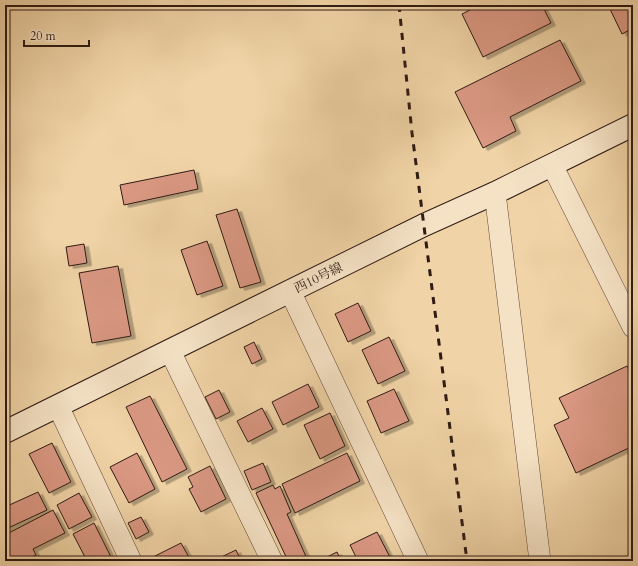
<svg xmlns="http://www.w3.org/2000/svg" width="638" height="566" font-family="Cardo,'Noto Serif JP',serif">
  <defs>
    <filter id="shadow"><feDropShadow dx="4.5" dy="2.5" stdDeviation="0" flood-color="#0004"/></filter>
  </defs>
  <rect width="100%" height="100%" fill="#f0d3a6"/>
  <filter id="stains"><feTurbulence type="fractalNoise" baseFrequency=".005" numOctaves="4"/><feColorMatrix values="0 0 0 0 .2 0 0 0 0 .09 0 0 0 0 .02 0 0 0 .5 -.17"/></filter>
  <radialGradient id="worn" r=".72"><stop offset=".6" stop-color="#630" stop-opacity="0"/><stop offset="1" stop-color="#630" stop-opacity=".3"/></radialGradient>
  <g fill="#da9883" stroke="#301b14" filter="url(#shadow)">
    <path d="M480 5H542L551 23 483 57 462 14Z"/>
    <path d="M608 5H633V28L622 34Z"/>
    <path d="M560 40 581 81 510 117 516 131 483 148 455 92Z"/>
    <path d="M194 170 198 189 124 205 120 185Z"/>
    <path d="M237 209 261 282 240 288 216 215Z"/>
    <path d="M207 241 223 286 197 295 181 250Z"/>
    <path d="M84 244 87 263 69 266 66 247Z"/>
    <path d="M118 266 131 336 92 343 79 273Z"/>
    <path d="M358 303 371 331 348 342 335 314Z"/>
    <path d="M389 337 405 371 378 384 362 350Z"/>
    <path d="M254 342 262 359 252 364 244 347Z"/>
    <path d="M627 366 633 378V446L576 473 554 425 569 418 559 398Z"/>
    <path d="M308 384 319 407 283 425 272 402Z"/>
    <path d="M394 389 409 421 381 433 367 401Z"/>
    <path d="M219 390 230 412 216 419 205 397Z"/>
    <path d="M150 396 187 469 162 482 126 407Z"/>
    <path d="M262 408 273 429 248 442 237 421Z"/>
    <path d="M330 413 345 446 320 459 304 425Z"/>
    <path d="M52 443 71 482 49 493 29 454Z"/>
    <path d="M137 453 155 489 129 503 110 467Z"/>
    <path d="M347 453 360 481 295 513 282 484Z"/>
    <path d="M263 463 271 482 252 490 244 471Z"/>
    <path d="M210 466 226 499 201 512 189 489 193 487 188 477Z"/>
    <path d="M273 485 275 489 280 486 291 512 287 514 308 561H288L256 493Z"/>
    <path d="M38 492 47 510 6 529 5 507Z"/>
    <path d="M79 493 92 517 69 529 57 505Z"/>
    <path d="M53 510 65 533 33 549 36 555 24 561H11L5 549V535Z"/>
    <path d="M141 517 149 532 136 539 128 523Z"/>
    <path d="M94 523 111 557 104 561H87L73 534Z"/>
    <path d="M377 532 392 561H358L350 545Z"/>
    <path d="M181 543 191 561H152L151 558Z"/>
    <path d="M236 550 241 561H213Z"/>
    <path d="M337 552 341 561H319Z"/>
  </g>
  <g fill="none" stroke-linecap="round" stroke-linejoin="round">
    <g stroke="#604938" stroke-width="22">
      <g id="street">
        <path d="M552 165 633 327"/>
        <path d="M495 193 540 561"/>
        <path d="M290 291 418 561"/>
        <path d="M170 351 272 561"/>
        <path d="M58 406 131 561"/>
      </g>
    </g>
    <g stroke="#301b14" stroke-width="24">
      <path id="secondary" d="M5 432 424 225 495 193 633 125"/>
    </g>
    <use href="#street" stroke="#f5e2c5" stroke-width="21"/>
    <use href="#secondary" stroke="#f5e2c5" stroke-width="22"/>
    <path stroke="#301b14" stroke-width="3" stroke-dasharray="7 7" stroke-linecap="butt" d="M399 5 412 133 467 561"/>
  </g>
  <g text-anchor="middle" stroke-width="3.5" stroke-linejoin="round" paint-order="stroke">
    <g font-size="13" fill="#301b14" stroke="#f5e2c5">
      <text transform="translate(318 277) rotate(-26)" y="5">西10号線</text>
    </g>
  </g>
  <rect width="638" height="566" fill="none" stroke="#f0d3a6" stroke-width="20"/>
  <rect x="6" y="6" width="626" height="554" fill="none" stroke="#301b14" stroke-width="2"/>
  <rect x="10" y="10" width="618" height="546" fill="none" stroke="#301b14"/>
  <path d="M24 40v6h65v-6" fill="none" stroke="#301b14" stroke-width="2"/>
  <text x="30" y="40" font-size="12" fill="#301b14" stroke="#f5e2c5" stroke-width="3" paint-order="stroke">20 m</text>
  <rect width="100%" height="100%" filter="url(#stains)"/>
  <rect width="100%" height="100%" fill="url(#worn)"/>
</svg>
